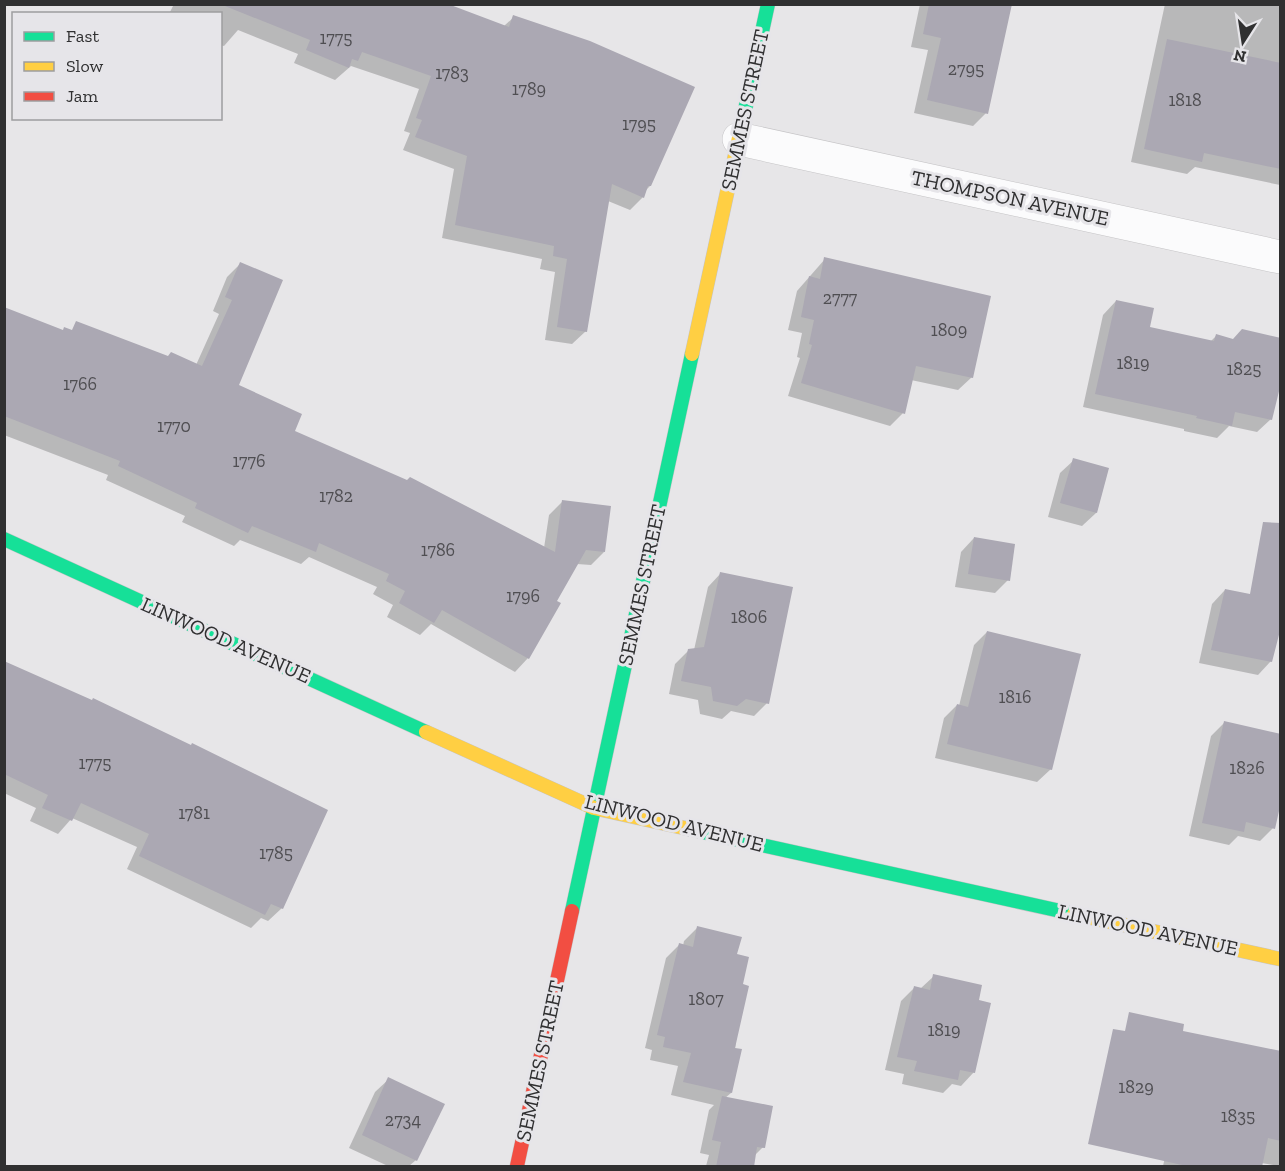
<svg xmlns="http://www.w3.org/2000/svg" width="1285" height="1171" font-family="'Zilla Slab',serif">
  <rect width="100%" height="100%" fill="#e7e6e8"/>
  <g fill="#0003">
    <path d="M174 4H443L504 26 514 17 650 186 645 191 643 197 630 210 608 201 586 331 572 344 545 340 555 272 540 269 542 259 442 238 454 169 403 150 410 133 404 131 419 89 351 66 335 80 294 63 298 54 238 30 224 46 220 45V14H169Z"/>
    <path d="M920 4H1010L986 113 973 126 914 113 928 50 911 47Z"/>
    <path d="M1165 4H1280V185L1195 167 1187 174 1131 162Z"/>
    <path d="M825 259 972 377 958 390 911 380 903 413 890 426 788 396 800 358 797 357 802 333 788 330 797 291Z"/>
    <path d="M240 264 237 386 293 432 544 548 549 515 562 502 604 552 591 565 577 564 555 602 528 658 515 672 431 624 420 635 387 617 393 605 373 594 377 587 309 557 301 564 240 540 234 546 182 522 185 516 106 480 108 475 4 435V309L166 371 196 365 219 314 213 311 227 277Z"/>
    <path d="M1116 301 1148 329 1210 342 1216 336 1233 340 1271 419 1257 432 1229 426 1217 438 1184 431V429L1083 407 1103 315Z"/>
    <path d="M1074 460 1107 469 1096 513 1082 526 1048 517 1060 473Z"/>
    <path d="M974 538 1008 580 995 593 955 587 961 552Z"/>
    <path d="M721 573 767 703 754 716 731 711 722 719 700 714 698 700 669 694 675 664 689 650H694L708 587Z"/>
    <path d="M1225 590 1271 661 1258 675 1199 663 1212 604Z"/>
    <path d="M987 632 1051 769 1037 782 935 758 944 718 957 705 959 706 974 645Z"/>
    <path d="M4 662 282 908 268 921 261 918 251 928 127 869 137 847 72 818 58 834 30 821 36 808 4 793Z"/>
    <path d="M1224 723 1273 828 1260 841 1238 836 1229 845 1189 836 1211 736Z"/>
    <path d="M697 928 735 955 741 985 731 1093 725 1098 763 1147 754 1156 753 1166H706L709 1155 700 1153 709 1110 714 1105 671 1095 678 1066 650 1060 652 1050 645 1048 666 958 679 945 683 946 684 941Z"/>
    <path d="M934 976 977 1001 974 1072 961 1086 952 1084 943 1093 902 1084 904 1074 885 1070 901 1001 914 988 920 989Z"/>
    <path d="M1189 1050 1280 1052V1166L1261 1163V1166H1163Z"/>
    <path d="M389 1079 416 1160 409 1166H388L349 1148 375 1092Z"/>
  </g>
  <g fill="#aba8b3">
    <path d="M225 4H448L509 27 513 15 590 41 695 87 651 186H648L644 198 612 184 587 332 557 327 567 259 553 256 554 246 455 225 467 156 415 137 422 120 416 118 431 76 362 52 358 61 352 59 349 68 306 50 310 40 225 6Z"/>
    <path d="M929 4H1012L988 114 927 100 941 38 923 34Z"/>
    <path d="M1167 39 1281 63V169L1204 153 1202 162 1144 149Z"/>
    <path d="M824 257 991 296 973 378 916 366 905 414 801 383 812 345 809 344 814 320 801 317 809 276 820 279Z"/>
    <path d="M240 262 283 280 239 385 302 414 295 431 407 480 410 477 555 552 562 500 611 506 605 552 586 550 557 601 561 603 529 659 442 610 434 623 399 603 405 591 386 581 389 574 319 543 316 552 252 526 248 533 195 508 197 503 118 466 120 461 4 416V307L63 330 64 327 72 330 76 321 168 356 171 352 202 366 232 300 225 297Z"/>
    <path d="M1116 300 1154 308 1150 327 1214 341 1216 334 1233 339 1242 329 1281 338V383L1272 420 1235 412 1232 426 1196 418 1197 416 1095 394Z"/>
    <path d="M1073 458 1109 468 1097 513 1060 503Z"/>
    <path d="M1263 522 1281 523V627L1272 662 1211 650 1225 589 1250 594Z"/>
    <path d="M974 537 1015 544 1010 581 968 574Z"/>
    <path d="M720 572 793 587 769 704 746 699 737 706 713 701 711 687 681 681 688 649 704 647Z"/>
    <path d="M987 631 1081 654 1052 770 947 744 957 704 968 707Z"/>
    <path d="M4 661 92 700 93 698 191 745 192 743 328 810 283 909 271 904 265 915 139 856 149 834 81 803 72 821 42 808 48 795 4 774Z"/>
    <path d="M1224 721 1281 734V802L1275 829 1246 822 1244 832 1202 823Z"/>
    <path d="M697 926 742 937 737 954 749 957 743 984 749 986 735 1048 742 1049 732 1093 683 1082 691 1053 663 1047 665 1037 657 1035 679 943 693 947Z"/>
    <path d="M933 974 982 985 979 1000 991 1003 975 1073 960 1070 958 1080 914 1071 917 1061 897 1057 914 986 930 990Z"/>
    <path d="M1129 1012 1184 1024 1183 1031 1281 1051V1141L1268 1138 1262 1167H1191L1088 1144 1113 1029 1125 1031Z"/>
    <path d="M388 1077 445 1104 417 1161 362 1135Z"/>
    <path d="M722 1096 773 1106 765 1148 757 1147 754 1167H716L721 1142 712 1140Z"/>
  </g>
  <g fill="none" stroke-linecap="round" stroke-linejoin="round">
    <g stroke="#c5c4c6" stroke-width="34">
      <path id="street" d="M739 139 1280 257"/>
    </g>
    <g stroke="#c5c4c6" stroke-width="15">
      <g id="fast">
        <path d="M740 133 768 4"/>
        <path d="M4 539 426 732"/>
        <path d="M689 829 1074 914"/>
        <path d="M572 911 692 354"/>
      </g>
    </g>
    <g stroke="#c5c4c6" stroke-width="15">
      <g id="slow">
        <path d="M692 354 740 133"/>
        <path d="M426 732 594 808 689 829"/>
        <path d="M1074 914 1280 959"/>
      </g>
    </g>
    <g stroke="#c5c4c6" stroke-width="15">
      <path id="jam" d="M517 1166 572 911"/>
    </g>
    <use href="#street" stroke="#fbfbfc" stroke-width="33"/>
    <use href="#fast" stroke="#16e098" stroke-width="14"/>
    <use href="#slow" stroke="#ffcf43" stroke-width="14"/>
    <use href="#jam" stroke="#f24e42" stroke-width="14"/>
  </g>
  <g text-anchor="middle" stroke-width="6" stroke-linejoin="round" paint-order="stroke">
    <g font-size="18" fill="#4f4e52">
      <text x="336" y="44">1775</text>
      <text x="966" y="75">2795</text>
      <text x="452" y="79">1783</text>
      <text x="529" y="95">1789</text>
      <text x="1185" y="106">1818</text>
      <text x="639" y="130">1795</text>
      <text x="840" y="304">2777</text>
      <text x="949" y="336">1809</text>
      <text x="1133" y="369">1819</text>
      <text x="1244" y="375">1825</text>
      <text x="80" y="390">1766</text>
      <text x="174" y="432">1770</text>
      <text x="249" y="467">1776</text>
      <text x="336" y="502">1782</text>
      <text x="438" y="556">1786</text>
      <text x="523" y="602">1796</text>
      <text x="749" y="623">1806</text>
      <text x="1015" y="703">1816</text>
      <text x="95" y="769">1775</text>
      <text x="1247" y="774">1826</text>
      <text x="194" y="819">1781</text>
      <text x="276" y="859">1785</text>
      <text x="706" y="1005">1807</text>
      <text x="944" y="1036">1819</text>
      <text x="1136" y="1093">1829</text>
      <text x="1238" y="1122">1835</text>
      <text x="403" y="1126">2734</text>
    </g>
    <g font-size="21" fill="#303031" stroke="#e6e5e9">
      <text transform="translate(745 110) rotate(-78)" y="7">SEMMES STREET</text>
      <text transform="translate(1010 198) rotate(12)" y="7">THOMPSON AVENUE</text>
      <text transform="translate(642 585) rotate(-78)" y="7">SEMMES STREET</text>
      <text transform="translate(226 640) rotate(24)" y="7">LINWOOD AVENUE</text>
      <text transform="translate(674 823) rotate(14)" y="7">LINWOOD AVENUE</text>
      <text transform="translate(1148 930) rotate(12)" y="7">LINWOOD AVENUE</text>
      <text transform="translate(540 1061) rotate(-78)" y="7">SEMMES STREET</text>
    </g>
  </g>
  <rect width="1285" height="1171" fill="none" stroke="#303031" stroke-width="12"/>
  <rect x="12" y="12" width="210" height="108" fill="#e6e5e9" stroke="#9d9d9f" stroke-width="1.5"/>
  <rect x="24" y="32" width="30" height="9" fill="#16e098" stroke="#9d9d9f" stroke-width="1.5"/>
  <text x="66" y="42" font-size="18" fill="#303031">Fast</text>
  <rect x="24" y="62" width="30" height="9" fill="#ffcf43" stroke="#9d9d9f" stroke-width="1.5"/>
  <text x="66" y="72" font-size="18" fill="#303031">Slow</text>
  <rect x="24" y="92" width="30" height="9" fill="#f24e42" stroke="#9d9d9f" stroke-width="1.5"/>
  <text x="66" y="102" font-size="18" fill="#303031">Jam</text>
  <g transform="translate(1243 42) rotate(192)" stroke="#e6e5e9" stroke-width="4.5" paint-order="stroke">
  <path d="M0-4.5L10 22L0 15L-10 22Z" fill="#303031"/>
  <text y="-9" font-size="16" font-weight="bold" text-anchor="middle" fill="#303031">N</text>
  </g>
</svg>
